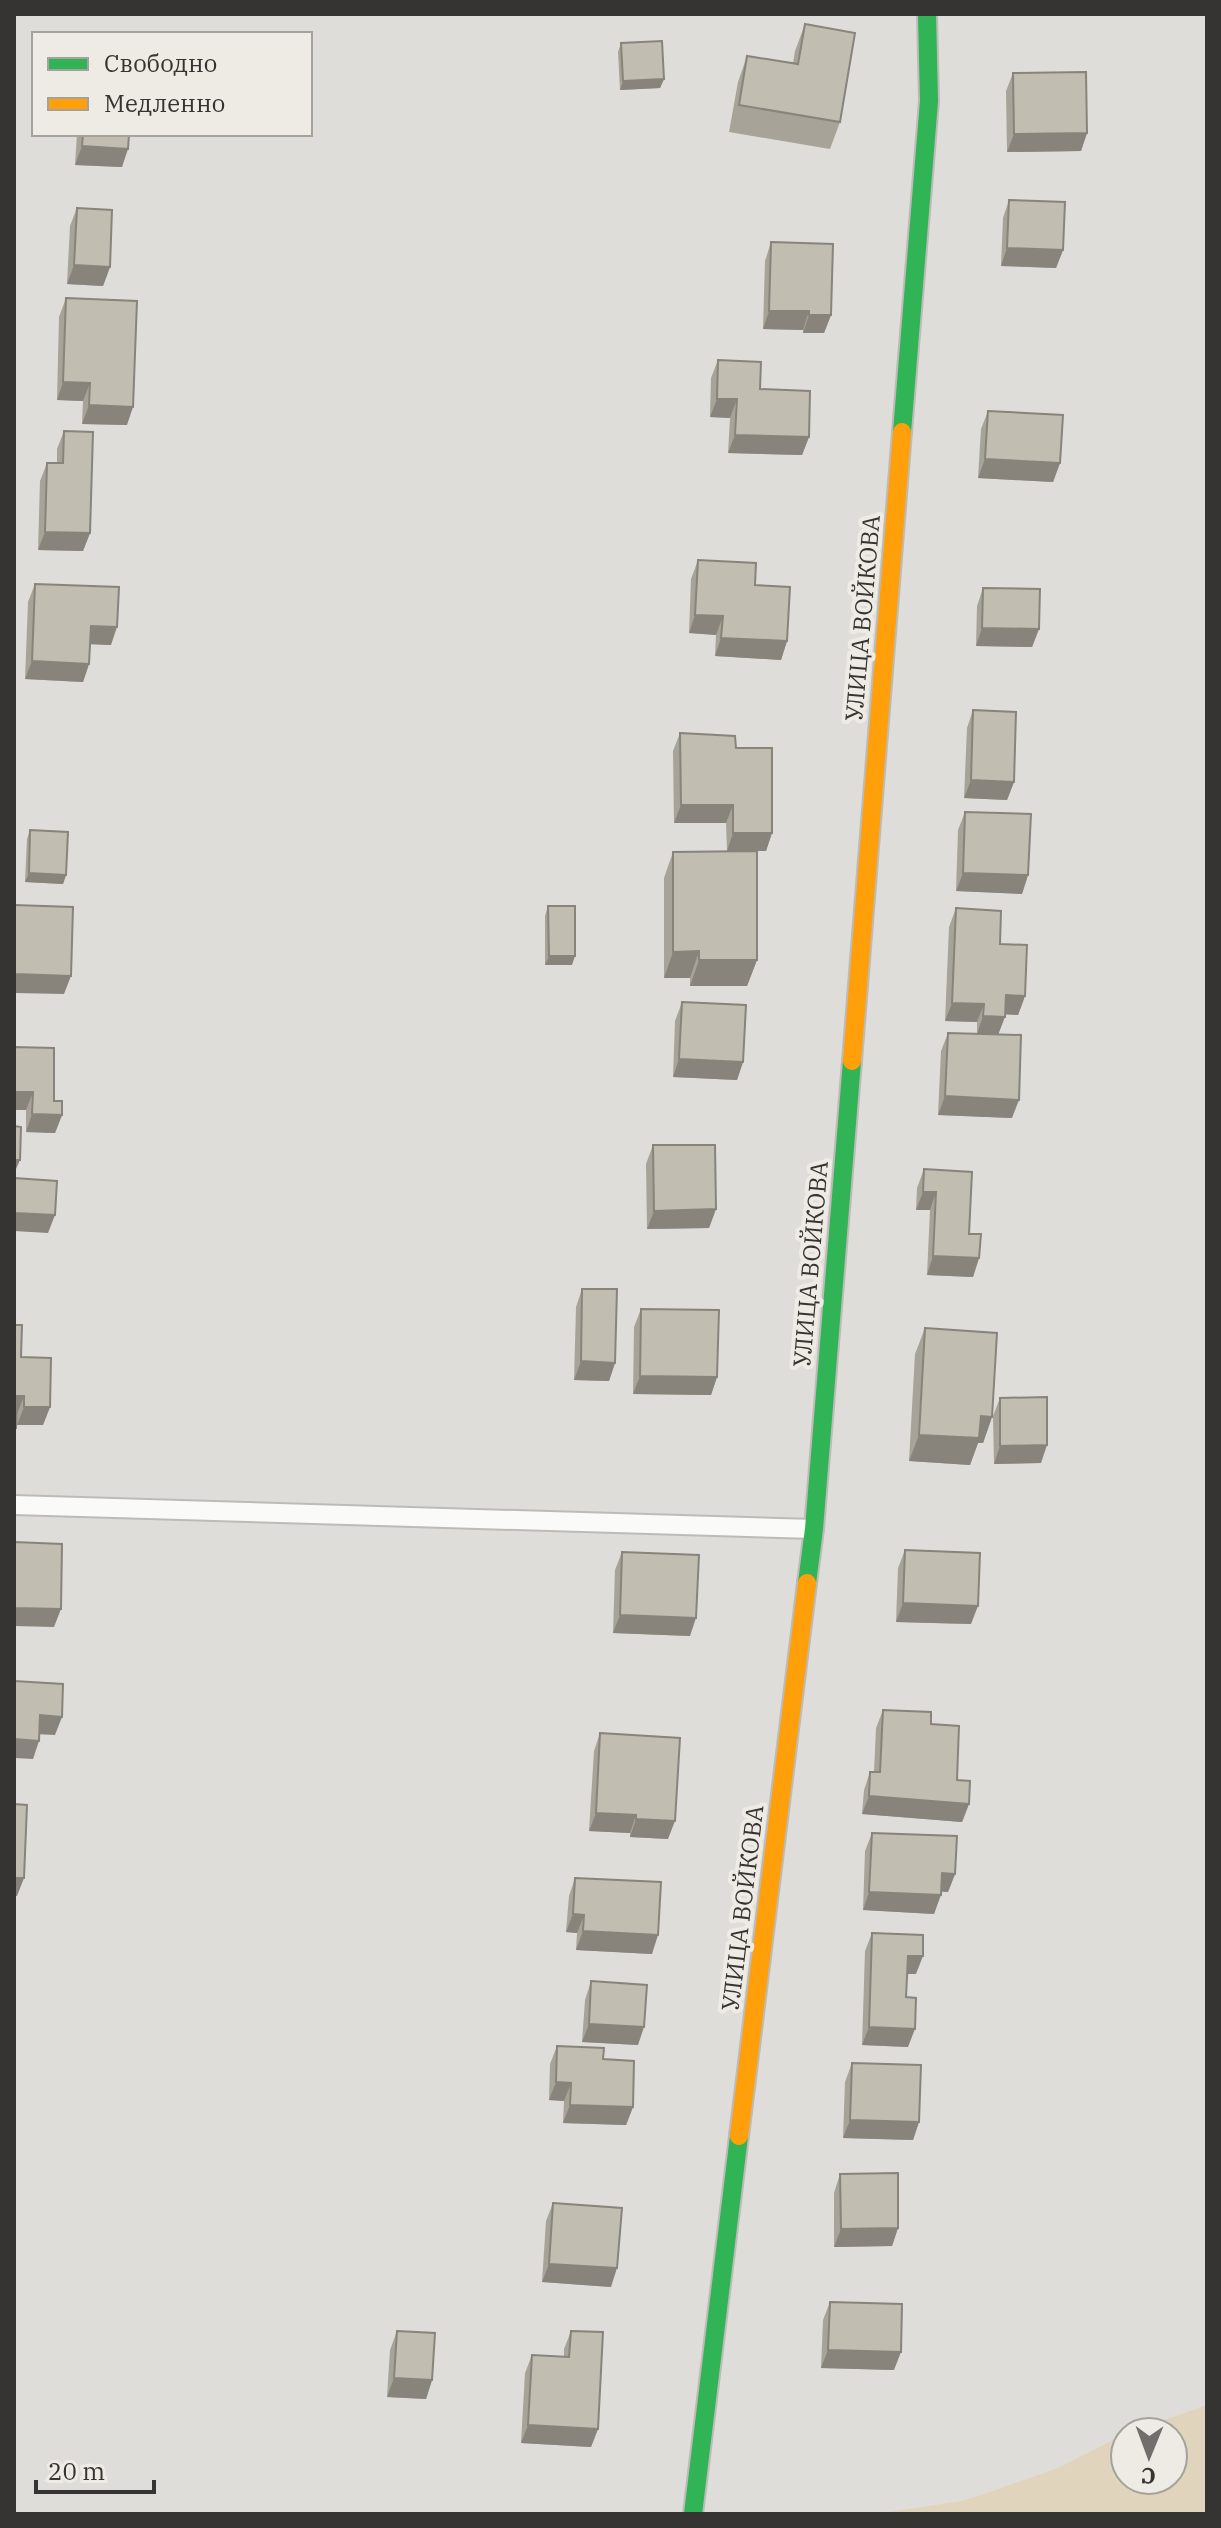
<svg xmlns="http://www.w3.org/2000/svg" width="1221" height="2528" font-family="'IBM Plex Serif',serif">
  <rect width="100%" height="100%" fill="#dfddd9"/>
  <path fill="#e0d4bc" d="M1207 2405V2514H875L962 2501 984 2494 1058 2468 1125 2434V2480H1173V2432H1130Z"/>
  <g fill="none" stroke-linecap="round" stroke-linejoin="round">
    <g stroke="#bdbbb8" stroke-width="22">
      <path id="lane" d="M14 1505 814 1529"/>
    </g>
    <g stroke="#bdbbb8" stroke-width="22">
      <g id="fast">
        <path d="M902 432 929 101 927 14"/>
        <path d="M807 1583 814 1529 852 1061"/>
        <path d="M693 2514 739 2136"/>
      </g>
    </g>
    <g stroke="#bdbbb8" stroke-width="22">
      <g id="slow">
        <path d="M852 1061 902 432"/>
        <path d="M739 2136 807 1583"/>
      </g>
    </g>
    <use href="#lane" stroke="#fafaf9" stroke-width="18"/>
    <use href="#fast" stroke="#30b455" stroke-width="18"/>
    <use href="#slow" stroke="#ff9f0a" stroke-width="18"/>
  </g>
  <g fill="#a7a398">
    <path d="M805 24 840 122 830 149 729 132 738 82 747 56 793 63 795 51Z"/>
    <path d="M621 43 664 79 660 88 620 90 618 52Z"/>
    <path d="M1013 73 1087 133 1081 151 1007 152 1006 91Z"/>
    <path d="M77 134H129L122 167 75 165Z"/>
    <path d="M1009 200 1063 250 1056 268 1001 266 1003 218Z"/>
    <path d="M77 208 110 267 103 286 67 284 70 226Z"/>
    <path d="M771 242 831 315 824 333H803V330L763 329 765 261Z"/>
    <path d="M66 298 127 425 82 424 83 401 57 400 59 317Z"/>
    <path d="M718 360 760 389 809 437 802 455 728 453 730 418 710 417 711 378Z"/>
    <path d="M988 411 1060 463 1053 482 978 478 981 429Z"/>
    <path d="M64 431 90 533 83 551 38 550 40 481 47 463H57V449Z"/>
    <path d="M698 560 755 585 787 641 781 660 715 656 716 635 689 633 691 579Z"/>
    <path d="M35 584 111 645 90 644 89 664 83 682 25 679 28 602Z"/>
    <path d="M983 588 1039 629 1032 647 976 646 977 606Z"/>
    <path d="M973 710 1014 782 1007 800 964 798 967 728Z"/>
    <path d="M680 733 736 748 772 833 766 851H757V960L747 986H690V978H664V878L673 852 727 851 726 823H674L673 751Z"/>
    <path d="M965 812 1028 875 1022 894 956 891 958 830Z"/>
    <path d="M30 830 66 875 63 884 25 882 27 839Z"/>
    <path d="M548 906 572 965H545V916Z"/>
    <path d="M956 908 1000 944 1025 996 1018 1015 1005 1014 998 1035 1012 1118 938 1115 941 1051 948 1033 977 1034V1022L945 1021 949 927Z"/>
    <path d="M682 1002 743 1062 737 1080 673 1077 675 1021Z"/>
    <path d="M14 1047 54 1101 62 1115 55 1133 26 1132V1110H14Z"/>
    <path d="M653 1145 716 1209 709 1228 647 1229 646 1164Z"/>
    <path d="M924 1169 969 1234 979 1258 973 1277 927 1275 930 1210H916L917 1188Z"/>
    <path d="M582 1289 615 1363 609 1381 574 1380 576 1307Z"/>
    <path d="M641 1309 717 1377 711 1395 633 1394 634 1327Z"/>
    <path d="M14 1325 21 1357 50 1407 43 1425H17V1414H16V1428L14 1432Z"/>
    <path d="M925 1328 992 1417 983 1443H978L970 1465 909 1461 915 1354Z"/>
    <path d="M1000 1398 1041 1463 994 1464 993 1416Z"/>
    <path d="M905 1550 971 1624 896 1622 898 1568Z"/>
    <path d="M622 1552 690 1636 613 1633 615 1570Z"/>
    <path d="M883 1710 931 1724 969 1804 962 1822 862 1814 864 1790 870 1772H874L876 1728Z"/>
    <path d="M600 1733 668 1839 630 1837V1833L589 1831 594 1751Z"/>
    <path d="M872 1833 955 1874 948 1892 941 1891 934 1914 863 1910 865 1851Z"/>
    <path d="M575 1878 652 1954 576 1950 577 1933 566 1932 569 1896Z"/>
    <path d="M872 1933 916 1974H907L906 1997 908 2047 862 2045 865 1951Z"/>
    <path d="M591 1981 638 2045 582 2042 585 2000Z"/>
    <path d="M557 2046 603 2059 633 2107 626 2125 563 2123 564 2101 549 2100 550 2064Z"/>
    <path d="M852 2063 919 2122 913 2140 843 2138 845 2082Z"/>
    <path d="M840 2174 898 2228 892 2246 834 2247V2193Z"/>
    <path d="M553 2203 611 2287 542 2282 546 2221Z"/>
    <path d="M830 2302 894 2370 821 2368 823 2320Z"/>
    <path d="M397 2331 432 2380 426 2399 387 2397 390 2350Z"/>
    <path d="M571 2331 598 2429 591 2447 521 2443 525 2373 532 2355 564 2357V2349Z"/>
  </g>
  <g fill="#88847c">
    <path d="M664 79 660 88 620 90 623 81Z"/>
    <path d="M1087 133 1081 151 1007 152 1014 134Z"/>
    <path d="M82 146 128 149 122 167 75 165Z"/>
    <path d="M1007 248 1063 250 1056 268 1001 266Z"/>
    <path d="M74 265 110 267 103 286 67 284Z"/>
    <path d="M769 311H809L803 330 763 329Z"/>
    <path d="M809 315H831L824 333H803Z"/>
    <path d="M63 382 90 383 83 401 57 400Z"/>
    <path d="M717 399H737L730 418 710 417Z"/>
    <path d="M89 405 133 407 127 425 82 424Z"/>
    <path d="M735 435 809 437 802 455 728 453Z"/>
    <path d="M985 459 1060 463 1053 482 978 478Z"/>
    <path d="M45 532 90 533 83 551 38 550Z"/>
    <path d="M695 615 723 616 716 635 689 633Z"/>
    <path d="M91 626 117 627 111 645 85 644Z"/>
    <path d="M982 628 1039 629 1032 647 976 646Z"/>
    <path d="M721 638 787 641 781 660 715 656Z"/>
    <path d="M32 661 89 664 83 682 25 679Z"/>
    <path d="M971 780 1014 782 1007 800 964 798Z"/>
    <path d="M681 805H733L726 823H674Z"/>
    <path d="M733 833H772L766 851H727Z"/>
    <path d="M29 873 66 875 63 884 25 882Z"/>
    <path d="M963 873 1028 875 1022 894 956 891Z"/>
    <path d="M699 951 690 978H664L673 952Z"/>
    <path d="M549 956H575L572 965H545Z"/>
    <path d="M699 960H757L747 986H690Z"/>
    <path d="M14 974 71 976 64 994 14 993Z"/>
    <path d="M1006 995 1025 996 1018 1015 999 1014Z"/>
    <path d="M952 1003 984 1004 977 1022 945 1021Z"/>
    <path d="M983 1016 1005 1017 998 1035 977 1034Z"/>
    <path d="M679 1059 743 1062 737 1080 673 1077Z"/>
    <path d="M14 1092H33L26 1110H14Z"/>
    <path d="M945 1096 1019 1100 1012 1118 938 1115Z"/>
    <path d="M32 1114 62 1115 55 1133 26 1132Z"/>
    <path d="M14 1160H20L16 1169H14Z"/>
    <path d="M923 1192H936L930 1210H916Z"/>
    <path d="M716 1209 709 1228 647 1229 654 1211Z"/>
    <path d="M14 1213 55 1215 48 1233 14 1231Z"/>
    <path d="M933 1256 979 1258 973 1277 927 1275Z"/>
    <path d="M581 1361 615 1363 609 1381 574 1380Z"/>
    <path d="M640 1376 717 1377 711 1395 633 1394Z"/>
    <path d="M17 1396H24L17 1414H14Z"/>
    <path d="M24 1407H50L43 1425H17Z"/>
    <path d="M981 1416 992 1417 983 1443H978L970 1465 909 1461 919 1435Z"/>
    <path d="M1047 1445 1041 1463 994 1464 1000 1446Z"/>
    <path d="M903 1603 978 1606 971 1624 896 1622Z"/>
    <path d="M14 1608 61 1609 54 1627 14 1626Z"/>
    <path d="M620 1615 696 1618 690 1636 613 1633Z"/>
    <path d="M40 1715 62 1717 55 1735 34 1734Z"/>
    <path d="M14 1739 39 1741 33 1759 14 1758Z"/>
    <path d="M869 1796 969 1804 962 1822 862 1814Z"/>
    <path d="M596 1813 636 1815 630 1833 589 1831Z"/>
    <path d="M636 1819 675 1821 668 1839 630 1837Z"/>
    <path d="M942 1873 955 1874 948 1892 935 1891Z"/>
    <path d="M14 1878H24L17 1896H14Z"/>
    <path d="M869 1892 941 1895 934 1914 863 1910Z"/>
    <path d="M573 1914 584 1915 577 1933 566 1932Z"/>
    <path d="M583 1931 658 1935 652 1954 576 1950Z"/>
    <path d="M908 1956H923L916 1974H901Z"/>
    <path d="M589 2024 644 2027 638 2045 582 2042Z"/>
    <path d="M869 2027 915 2029 908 2047 862 2045Z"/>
    <path d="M556 2082 571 2083 564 2101 549 2100Z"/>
    <path d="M570 2105 633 2107 626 2125 563 2123Z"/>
    <path d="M850 2120 919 2122 913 2140 843 2138Z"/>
    <path d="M898 2228 892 2246 834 2247 841 2229Z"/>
    <path d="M549 2264 617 2268 611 2287 542 2282Z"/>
    <path d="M828 2350 901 2352 894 2370 821 2368Z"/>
    <path d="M394 2378 432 2380 426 2399 387 2397Z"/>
    <path d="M528 2425 598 2429 591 2447 521 2443Z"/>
  </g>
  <g fill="#c2bdb1" stroke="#88847c" stroke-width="2">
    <path d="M805 24 855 33 840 122 739 105 747 56 798 64Z"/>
    <path d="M662 41 664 79 623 81 621 43Z"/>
    <path d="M1086 72 1087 133 1014 134 1013 73Z"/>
    <path d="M83 134H129L128 149 82 146Z"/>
    <path d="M1009 200 1065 202 1063 250 1007 248Z"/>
    <path d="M77 208 112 210 110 267 74 265Z"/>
    <path d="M771 242 833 244 831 315H809V311H769Z"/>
    <path d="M66 298 137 301 133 407 89 405 90 383 63 382Z"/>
    <path d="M718 360 761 362 760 389 810 391 809 437 735 435 737 399H717Z"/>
    <path d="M988 411 1063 415 1060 463 985 459Z"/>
    <path d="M64 431 93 432 90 533 45 532 47 463H63Z"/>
    <path d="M698 560 756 563 755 585 790 587 787 641 721 638 723 616 695 615Z"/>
    <path d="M35 584 119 587 117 627 91 626 89 664 32 661Z"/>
    <path d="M983 588 1040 589 1039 629 982 628Z"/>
    <path d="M973 710 1016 712 1014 782 971 780Z"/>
    <path d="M680 733 735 736 736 748H772V833H733V805H681Z"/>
    <path d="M965 812 1031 814 1028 875 963 873Z"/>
    <path d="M30 830 68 832 66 875 29 873Z"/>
    <path d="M757 851V960H699V951L673 952V852Z"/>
    <path d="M14 905 73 907 71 976 14 974Z"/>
    <path d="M548 906H575V956H549Z"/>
    <path d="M956 908 1001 911 1000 944 1027 945 1025 996 1006 995 1005 1017 983 1016 984 1004 952 1003Z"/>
    <path d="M682 1002 746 1005 743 1062 679 1059Z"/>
    <path d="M948 1033 1021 1035 1019 1100 945 1096Z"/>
    <path d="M14 1047 54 1048V1101H62V1115L32 1114 33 1092H14Z"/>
    <path d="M14 1126 21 1127 20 1160H14Z"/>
    <path d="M653 1145H715L716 1209 654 1211Z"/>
    <path d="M924 1169 972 1172 969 1234H981L979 1258 933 1256 936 1192H923Z"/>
    <path d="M14 1178 57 1181 55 1215 14 1213Z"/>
    <path d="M582 1289H617L615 1363 581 1361Z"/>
    <path d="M641 1309 719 1310 717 1377 640 1376Z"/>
    <path d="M14 1325H22L21 1357 51 1358 50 1407H24V1396H17L16 1428H14Z"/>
    <path d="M925 1328 997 1333 992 1417 981 1416 979 1438 919 1435Z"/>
    <path d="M1047 1397V1445L1000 1446V1398Z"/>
    <path d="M14 1542 62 1544 61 1609 14 1608Z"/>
    <path d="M905 1550 980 1553 978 1606 903 1603Z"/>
    <path d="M622 1552 699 1555 696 1618 620 1615Z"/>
    <path d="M14 1681 63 1684 62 1717 40 1715 39 1741 14 1739Z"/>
    <path d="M883 1710 931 1712V1724L959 1726 957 1780 970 1781 969 1804 869 1796 870 1772H880Z"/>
    <path d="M600 1733 680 1738 675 1821 636 1819V1815L596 1813Z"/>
    <path d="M14 1804 27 1805 24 1878H14Z"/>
    <path d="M872 1833 957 1836 955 1874 942 1873 941 1895 869 1892Z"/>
    <path d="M575 1878 661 1882 658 1935 583 1931 584 1915 573 1914Z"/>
    <path d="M872 1933 923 1935V1956H908L906 1997 916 1998 915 2029 869 2027Z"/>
    <path d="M591 1981 647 1985 644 2027 589 2024Z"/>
    <path d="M557 2046 604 2048 603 2059 634 2061 633 2107 570 2105 571 2083 556 2082Z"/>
    <path d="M852 2063 921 2065 919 2122 850 2120Z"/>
    <path d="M898 2173V2228L841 2229 840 2174Z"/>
    <path d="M553 2203 622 2208 617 2268 549 2264Z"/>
    <path d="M830 2302 902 2304 901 2352 828 2350Z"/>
    <path d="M397 2331 435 2333 432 2380 394 2378Z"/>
    <path d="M571 2331 603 2332 598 2429 528 2425 532 2355 569 2357Z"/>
  </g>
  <g text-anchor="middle" stroke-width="8" stroke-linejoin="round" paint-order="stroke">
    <g font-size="24" fill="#363432" stroke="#eeebe4">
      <text transform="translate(863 618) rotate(-85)" y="8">УЛИЦА ВОЙКОВА</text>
      <text transform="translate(811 1264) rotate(-85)" y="8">УЛИЦА ВОЙКОВА</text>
      <text transform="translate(743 1908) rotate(-83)" y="8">УЛИЦА ВОЙКОВА</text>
    </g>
  </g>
  <rect width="1221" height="2528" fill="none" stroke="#363432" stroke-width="32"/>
  <rect x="32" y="32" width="280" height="104" fill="#eeebe4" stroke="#a4a29d" stroke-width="2"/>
  <rect x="48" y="58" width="40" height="12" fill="#30b455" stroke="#a4a29d" stroke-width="2"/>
  <text x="104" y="72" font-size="24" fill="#363432">Свободно</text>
  <rect x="48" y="98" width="40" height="12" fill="#ff9f0a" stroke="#a4a29d" stroke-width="2"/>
  <text x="104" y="112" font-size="24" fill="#363432">Медленно</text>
  <g transform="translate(1149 2456) rotate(181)"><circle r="38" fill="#eeebe4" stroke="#a4a29d" stroke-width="2"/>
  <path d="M0-6L14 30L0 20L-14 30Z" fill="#716f6c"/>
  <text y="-12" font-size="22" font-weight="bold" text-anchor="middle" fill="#363432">С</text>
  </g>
  <path d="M36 2480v12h118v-12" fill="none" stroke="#363432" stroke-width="4"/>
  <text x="48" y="2480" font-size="24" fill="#363432" stroke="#eeebe4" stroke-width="6" paint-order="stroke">20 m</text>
</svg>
